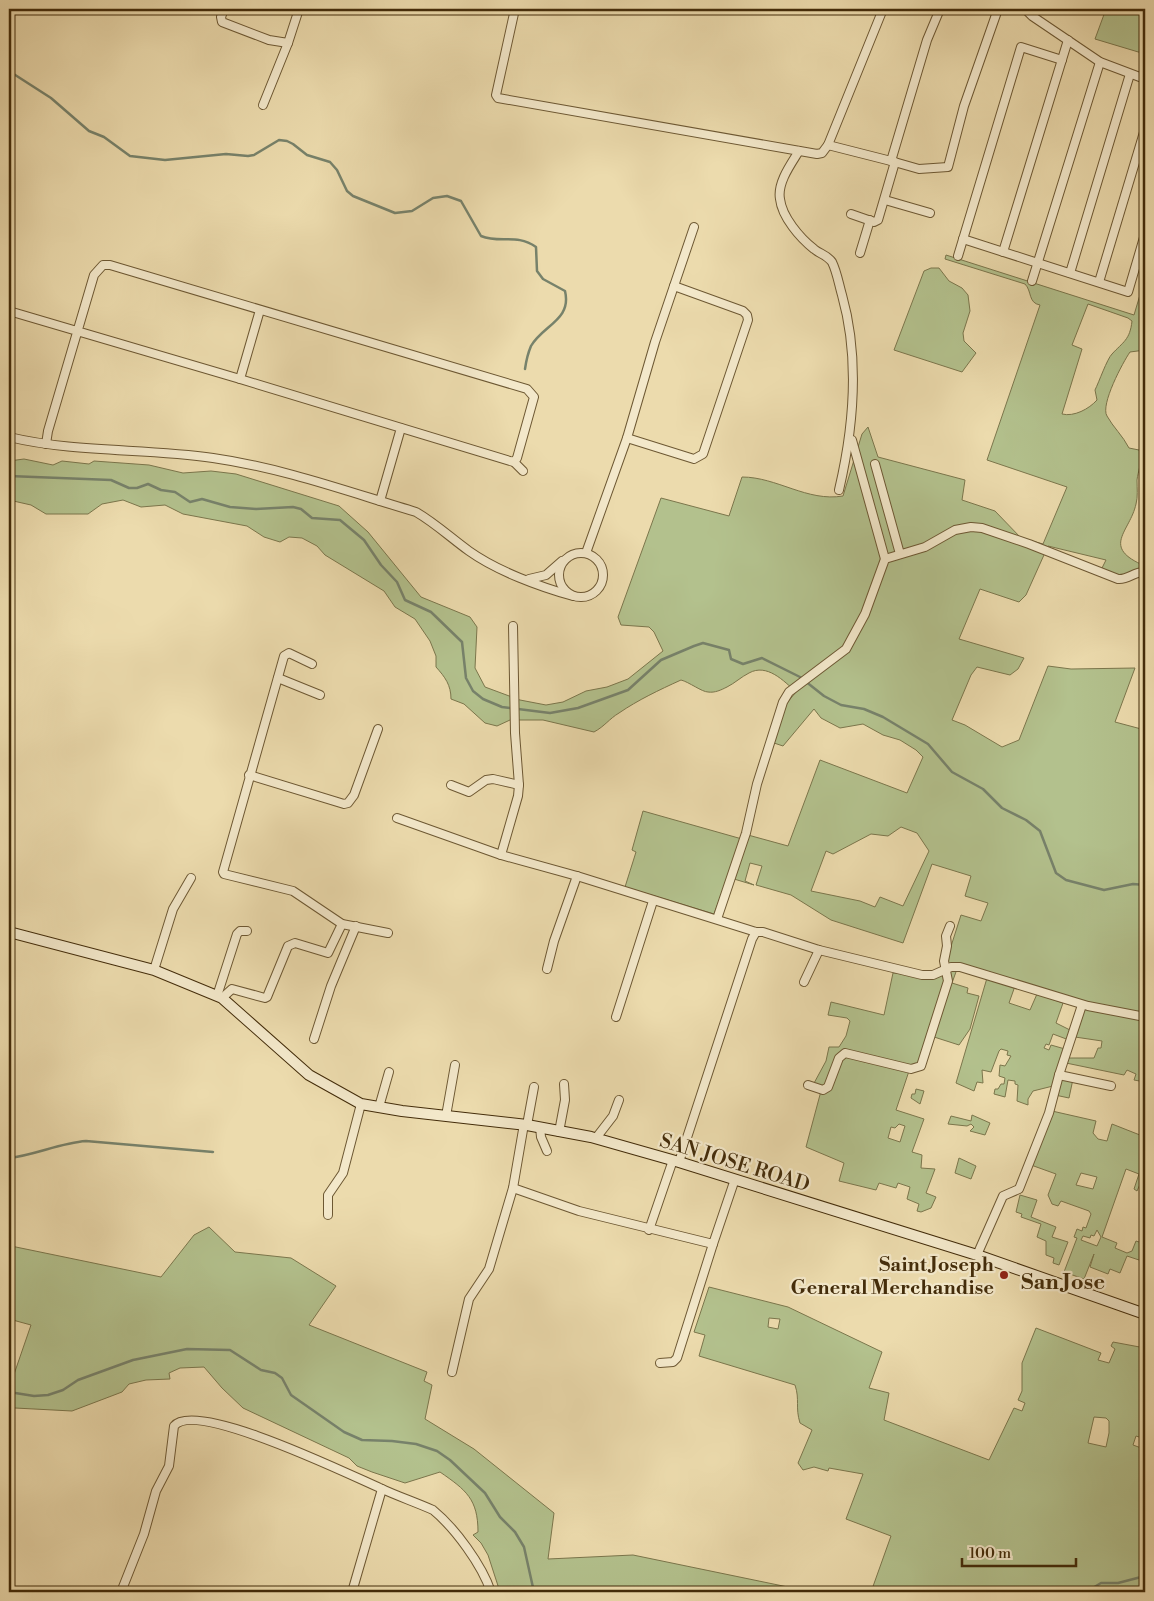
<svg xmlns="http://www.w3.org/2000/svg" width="1154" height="1601" font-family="'Libre Bodoni',serif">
  <rect width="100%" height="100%" fill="#ecdbad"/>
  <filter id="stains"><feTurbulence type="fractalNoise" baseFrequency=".004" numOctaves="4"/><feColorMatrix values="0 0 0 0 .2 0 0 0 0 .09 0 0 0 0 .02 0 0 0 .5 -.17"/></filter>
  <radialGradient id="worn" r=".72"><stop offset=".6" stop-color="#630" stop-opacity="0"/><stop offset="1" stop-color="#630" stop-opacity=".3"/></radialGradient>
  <g fill="#b3c18d" stroke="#7b764c" fill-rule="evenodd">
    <path d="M1106 9H1145V54L1095 39Z"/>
    <path d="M946 255 1134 315 1145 278V350L1130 352C1123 362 1100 405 1107 416 1113 427 1123 436 1129 448L1139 450 1141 453C1142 463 1138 471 1137 480 1137 488 1138 497 1136 504 1130 532 1100 547 1145 566V569L1132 571 1125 577 1104 572 1102 568 1106 560 1048 546 1026 595 1019 602 980 589 959 639 1024 658 1018 669 1010 675 977 667 971 675 952 720 965 725 1002 747 1019 740 1048 666 1071 669 1135 668 1115 722 1145 730V1014L1106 1007 948 965 946 962 961 915 981 921 988 903 965 896 971 876 932 864 903 943 831 920 791 895 756 885 762 866 750 863 745 881 754 885 734 879 748 835 788 846 820 760 907 793 923 757 916 750 900 740 883 735 863 724 840 728 821 718 814 709 783 746 774 743 786 704 796 692C784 681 767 663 749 673 741 677 735 683 727 687 721 690 715 693 708 692 702 692 689 682 681 680 659 690 638 700 619 713 609 719 605 726 594 732L543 720H510L497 726 485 723 464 704 451 699C451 685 445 677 436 667V656L430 641 415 619 395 607 384 591 325 555 317 546 302 538 289 537 280 542 264 537 247 526 183 514 165 505 141 507 123 500 102 504 88 514H46L31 505 9 500V461L24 459 53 465 62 461 89 464 94 461 149 465 183 473 211 471 236 474 339 506 368 532 421 597 470 617 477 627 475 668 485 687 520 700 546 705 563 702 586 691 607 687 628 679 663 651 654 632 649 627 621 625 618 617 661 498 729 516 742 477C777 477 807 502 843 496L862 434 868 427 878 457 965 480 962 500 995 511 1021 538 1043 544 1067 487 987 460 1040 305C1028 303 1032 291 1025 284L945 259ZM1088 304 1128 318 1132 321C1130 340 1123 342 1112 354 1107 359 1099 382 1095 390L1097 400C1089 409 1074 417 1062 414L1082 349 1072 345ZM901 827 917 833 929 851 903 906 880 897 875 907 860 901 811 891 826 851 833 854 871 834 888 836Z"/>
    <path d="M931 268H939L949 281 962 288 968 295 970 311 963 333 964 341 976 353 962 372 894 350 924 271Z"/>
    <path d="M643 811 742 839 714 914 625 887 636 852 632 850Z"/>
    <path d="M957 969 952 983 968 988 967 993 979 996 970 1029 959 1045 931 1036 949 972Z"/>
    <path d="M893 973 943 974 946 979 921 1062 915 1068 848 1050 826 1087 813 1085 826 1061 829 1047H839L846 1036 850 1021 847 1018 828 1015 831 1002 884 1015Z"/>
    <path d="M987 978 1015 986 1009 1003 1030 1010 1037 994 1063 1003 1056 1023 1072 1031 1069 1040 1053 1034 1049 1045 1046 1044 1044 1048 1049 1050 1051 1045 1065 1049 1053 1086 1033 1091 1028 1099V1105L1017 1101 1018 1085 1015 1084V1081L1008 1080 1005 1097 994 1094 995 1089H998L1001 1084H1004L1005 1078 999 1076 1000 1065 1005 1066 1011 1056 1007 1055 1008 1051 1001 1049 999 1051 991 1072 982 1070 983 1083 977 1082 974 1091 956 1083Z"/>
    <path d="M1084 1009 1145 1020V1082L1134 1080 1136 1074 1127 1070 1124 1075 1066 1063 1067 1058H1094L1098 1048H1101L1102 1041 1075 1037Z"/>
    <path d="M846 1055 909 1071 896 1110 924 1119 912 1152 922 1155 921 1168 935 1169 926 1193 936 1197 931 1208 921 1212 917 1211 919 1204 907 1199 910 1187 898 1183 896 1188 879 1183 876 1190 839 1181 844 1163 806 1147 821 1091C838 1087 835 1068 846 1055ZM899 1124 905 1126 900 1142 888 1138 891 1127 895 1128Z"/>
    <path d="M1059 1079H1073L1069 1098 1055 1095Z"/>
    <path d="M916 1089 924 1091 920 1104 911 1098 912 1094H915Z"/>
    <path d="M1052 1111 1096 1121 1093 1133 1098 1139 1107 1141 1112 1124 1145 1137V1179L1142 1180 1137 1191 1134 1189 1139 1174 1126 1169 1102 1237 1117 1243 1115 1248 1127 1253 1132 1251 1136 1241 1145 1244V1262L1127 1256 1120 1273 1110 1269 1108 1274 1090 1267 1094 1254 1084 1279 1064 1272 1077 1238 1074 1237 1077 1229 1082 1231 1083 1227 1086 1228 1091 1214 1089 1211 1061 1201 1058 1206 1052 1204 1048 1195 1056 1174 1031 1165ZM1081 1173 1097 1177 1093 1189 1076 1185ZM1097 1230 1101 1237 1097 1246 1081 1240 1083 1236 1090 1238 1091 1235 1094 1236Z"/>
    <path d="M972 1115 990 1123 985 1135 970 1131 974 1127 971 1124 967 1126 948 1124 951 1116 971 1121Z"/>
    <path d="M959 1158 976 1166 971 1179 955 1173Z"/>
    <path d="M1020 1195 1037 1200 1031 1217 1056 1227 1052 1237 1068 1242 1059 1265 1053 1263 1054 1258 1046 1255V1241L1037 1237 1041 1224 1021 1217 1022 1214 1016 1212Z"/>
    <path d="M209 1227 235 1252 291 1258 336 1286 309 1325 427 1372 424 1381 432 1385 425 1419 474 1449 554 1513 548 1559 633 1555 812 1592H500L488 1555 481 1543 473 1535 478 1532C478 1499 466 1490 440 1472L405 1483 372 1472 357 1466 349 1458 243 1408 222 1388 204 1367 180 1368 169 1373 170 1379 146 1380 129 1384 122 1392 72 1411 15 1408 9 1409V1383H11L31 1325 9 1319V1253L11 1246 161 1277 194 1235Z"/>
    <path d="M709 1287 788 1307 882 1352 869 1388 889 1393 884 1420 989 1460 1014 1408 1022 1411 1025 1403 1018 1400 1022 1391V1363L1036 1328 1101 1353 1098 1360 1109 1363 1115 1349 1111 1346 1113 1342 1145 1348V1439L1136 1436 1133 1445 1144 1449 1145 1445V1592H871L891 1536 846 1519 863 1474 829 1468 828 1471 814 1467 803 1470 798 1463 812 1430 800 1423C795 1407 800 1400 795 1385L699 1356 705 1335 694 1332ZM769 1318 780 1319 778 1329 768 1327ZM1094 1417 1106 1418 1109 1421V1433L1106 1447 1088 1443Z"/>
  </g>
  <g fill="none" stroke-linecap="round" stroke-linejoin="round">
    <g stroke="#77826b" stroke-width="2.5">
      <path d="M9 71 51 98 89 131 104 137 130 156 165 160 226 154 248 156 254 155 279 140 287 141 293 144 307 155 330 162 337 170 347 191 353 196 395 213 412 211 433 198 447 196 461 201 481 236C501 244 516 233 536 247L537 271 543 279 565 291C572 320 543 325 531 346 528 353 526 362 525 369"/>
      <path d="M9 476 111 480 129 488H137L148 484 161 490 175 492 190 502 202 499 230 507 256 509 293 507 301 509 312 518 340 520 364 540 381 565 397 582 405 600 431 612 462 642 466 678 473 691 483 699 502 707 550 713 578 708 628 690 661 660 694 646 703 643 729 650 731 659 743 664 762 658 800 677 824 696 841 705 864 709 883 717 928 744 952 772 983 789 1002 808 1026 820 1040 831 1056 873 1066 880 1104 890 1133 884 1145 885"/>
      <path d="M9 1158C35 1155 60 1143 86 1141L213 1152"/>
      <path d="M9 1392 34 1396 48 1395 63 1390 78 1380 133 1360 187 1349 230 1350 261 1370 275 1373 282 1378 291 1395 344 1432 362 1440 392 1441 416 1444 437 1451 450 1460 485 1493 500 1517 515 1532 524 1547 534 1592"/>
      <path d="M1086 1592 1101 1583H1118L1145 1576"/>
    </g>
    <g stroke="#6d5833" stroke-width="10">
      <g id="street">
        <path d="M224 9 221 17 222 22 269 40 288 43 299 9"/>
        <path d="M515 9 496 95 498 98 817 154 822 153 828 145 883 9"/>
        <path d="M1025 9 1032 16 1100 62 1145 79"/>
        <path d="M263 105 288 43"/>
        <path d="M828 145 891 161 927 40 940 9"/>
        <path d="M799 151C791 164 777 183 780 199 782 217 800 238 814 249 820 254 827 255 832 262 837 272 839 285 842 295 860 359 854 426 839 490"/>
        <path d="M891 161 919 169 948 167 964 106 998 9"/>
        <path d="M885 200 930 213"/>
        <path d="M851 214 874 222 878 220 895 162"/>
        <path d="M963 239 1128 292 1145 234"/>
        <path d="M1003 252 1068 40"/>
        <path d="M860 253 870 220"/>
        <path d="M958 256 1021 47 1062 60"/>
        <path d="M1070 273 1130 74"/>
        <path d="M1032 281 1100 62"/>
        <path d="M1099 282 1145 129"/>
        <path d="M9 311 240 379 510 461 514 462 517 458 534 397 527 389 110 265H103L94 275 48 431 46 444"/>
        <path d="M240 379 260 310"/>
        <path d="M9 437C76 453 146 448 213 458 283 468 349 492 416 512 435 523 451 538 469 551 497 571 540 587 573 596"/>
        <path d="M627 438 694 459 703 454 748 320 747 315 743 311 674 286"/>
        <path d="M852 440 885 559"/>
        <path d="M514 462 523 471"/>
        <path d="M875 464 900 554"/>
        <path d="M380 501 401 428"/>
        <circle cx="581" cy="575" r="22"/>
        <path d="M586 553 627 438 655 342 694 227"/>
        <path d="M529 579 546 575 562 561"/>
        <path d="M513 626 515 733 519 785 518 796 501 855 577 876 756 932H763L819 950 922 975H933L951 967H960L1088 1006 1145 1017"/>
        <path d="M312 664 289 653 284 656 223 872 224 874 293 891 342 924 388 933"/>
        <path d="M278 678 320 695"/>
        <path d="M249 775 344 804 348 803 354 795 378 729"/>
        <path d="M451 785 469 792 486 780 493 779 519 785"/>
        <path d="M397 818 501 855"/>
        <path d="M717 919 746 833 757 784 783 702 789 692 846 649 865 614 885 559 925 547 955 530 971 527 982 528 1029 544 1118 579C1129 580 1134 571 1145 572"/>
        <path d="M547 969 554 941 577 876"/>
        <path d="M154 970 173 909 191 878"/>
        <path d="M804 982 819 950"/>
        <path d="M217 996 237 934 240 931H247"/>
        <path d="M222 998 232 989 265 998 267 997 288 946 295 943 328 953 342 924"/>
        <path d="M616 1017 653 901"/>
        <path d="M314 1039 331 986 356 926"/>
        <path d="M1059 1075 1111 1086"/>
        <path d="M808 1085 823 1090 828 1087 839 1058 845 1053 911 1069 921 1066 948 981 944 961 947 946 946 936 950 926"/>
        <path d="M379 1107 389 1072"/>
        <path d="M446 1116 455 1065"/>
        <path d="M527 1125 534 1087"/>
        <path d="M540 1127 541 1137 547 1151"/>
        <path d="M559 1132 565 1100 564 1084"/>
        <path d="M596 1138 613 1116 619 1100"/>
        <path d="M679 1162 752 939 756 932"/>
        <path d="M513 1188 579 1211 713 1244 735 1179"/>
        <path d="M328 1215V1195L343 1173 361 1104"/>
        <path d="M649 1230 673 1160"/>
        <path d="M977 1255 1003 1196 1019 1189 1049 1113 1059 1075 1082 1005"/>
        <path d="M660 1363 673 1362 677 1358 713 1244"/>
        <path d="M452 1372 469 1299 489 1269 513 1188 524 1124"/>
        <path d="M121 1592 144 1534 156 1491 169 1466 174 1426C195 1399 350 1475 380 1488 397 1496 415 1502 433 1510 455 1528 482 1565 491 1592"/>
        <path d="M352 1592 382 1489"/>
      </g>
    </g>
    <g stroke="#432c0a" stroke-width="12">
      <path id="secondary" d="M9 932 154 970 222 998 309 1075 361 1104 402 1111 527 1125 591 1137 679 1162 977 1255 1145 1314"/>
    </g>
    <use href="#street" stroke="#f3e8ca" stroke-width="8"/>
    <use href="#secondary" stroke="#f3e8ca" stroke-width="10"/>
  </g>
  <circle fill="#8f2418" stroke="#f3e8ca" stroke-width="2" cx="1004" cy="1275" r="5"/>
  <g text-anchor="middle" stroke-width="4.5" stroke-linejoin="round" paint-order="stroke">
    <g font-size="20" fill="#432c0a" stroke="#f3e8ca">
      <text transform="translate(735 1162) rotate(17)" y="7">SAN JOSE ROAD</text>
    </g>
    <g font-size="20" font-weight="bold" fill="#432c0a" stroke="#f3e8ca" text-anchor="end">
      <text x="994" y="1271">Saint Joseph<tspan x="994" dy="23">General Merchandise</tspan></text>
    </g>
    <g font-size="22" font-weight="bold" fill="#432c0a" stroke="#f3e8ca">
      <text x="1063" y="1289">San Jose</text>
    </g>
  </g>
  <rect width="1154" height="1601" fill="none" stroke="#ecdbad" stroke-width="30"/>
  <rect x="10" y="10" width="1134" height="1581" fill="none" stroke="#432c0a" stroke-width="2.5"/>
  <rect x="15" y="15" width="1124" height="1571" fill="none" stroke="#432c0a"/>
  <path d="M962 1558v8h114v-8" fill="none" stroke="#432c0a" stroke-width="2.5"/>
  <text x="969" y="1558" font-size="15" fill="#432c0a" stroke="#f3e8ca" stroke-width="4" paint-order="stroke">100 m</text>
  <rect width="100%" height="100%" filter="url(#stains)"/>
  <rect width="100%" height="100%" fill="url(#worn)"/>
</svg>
